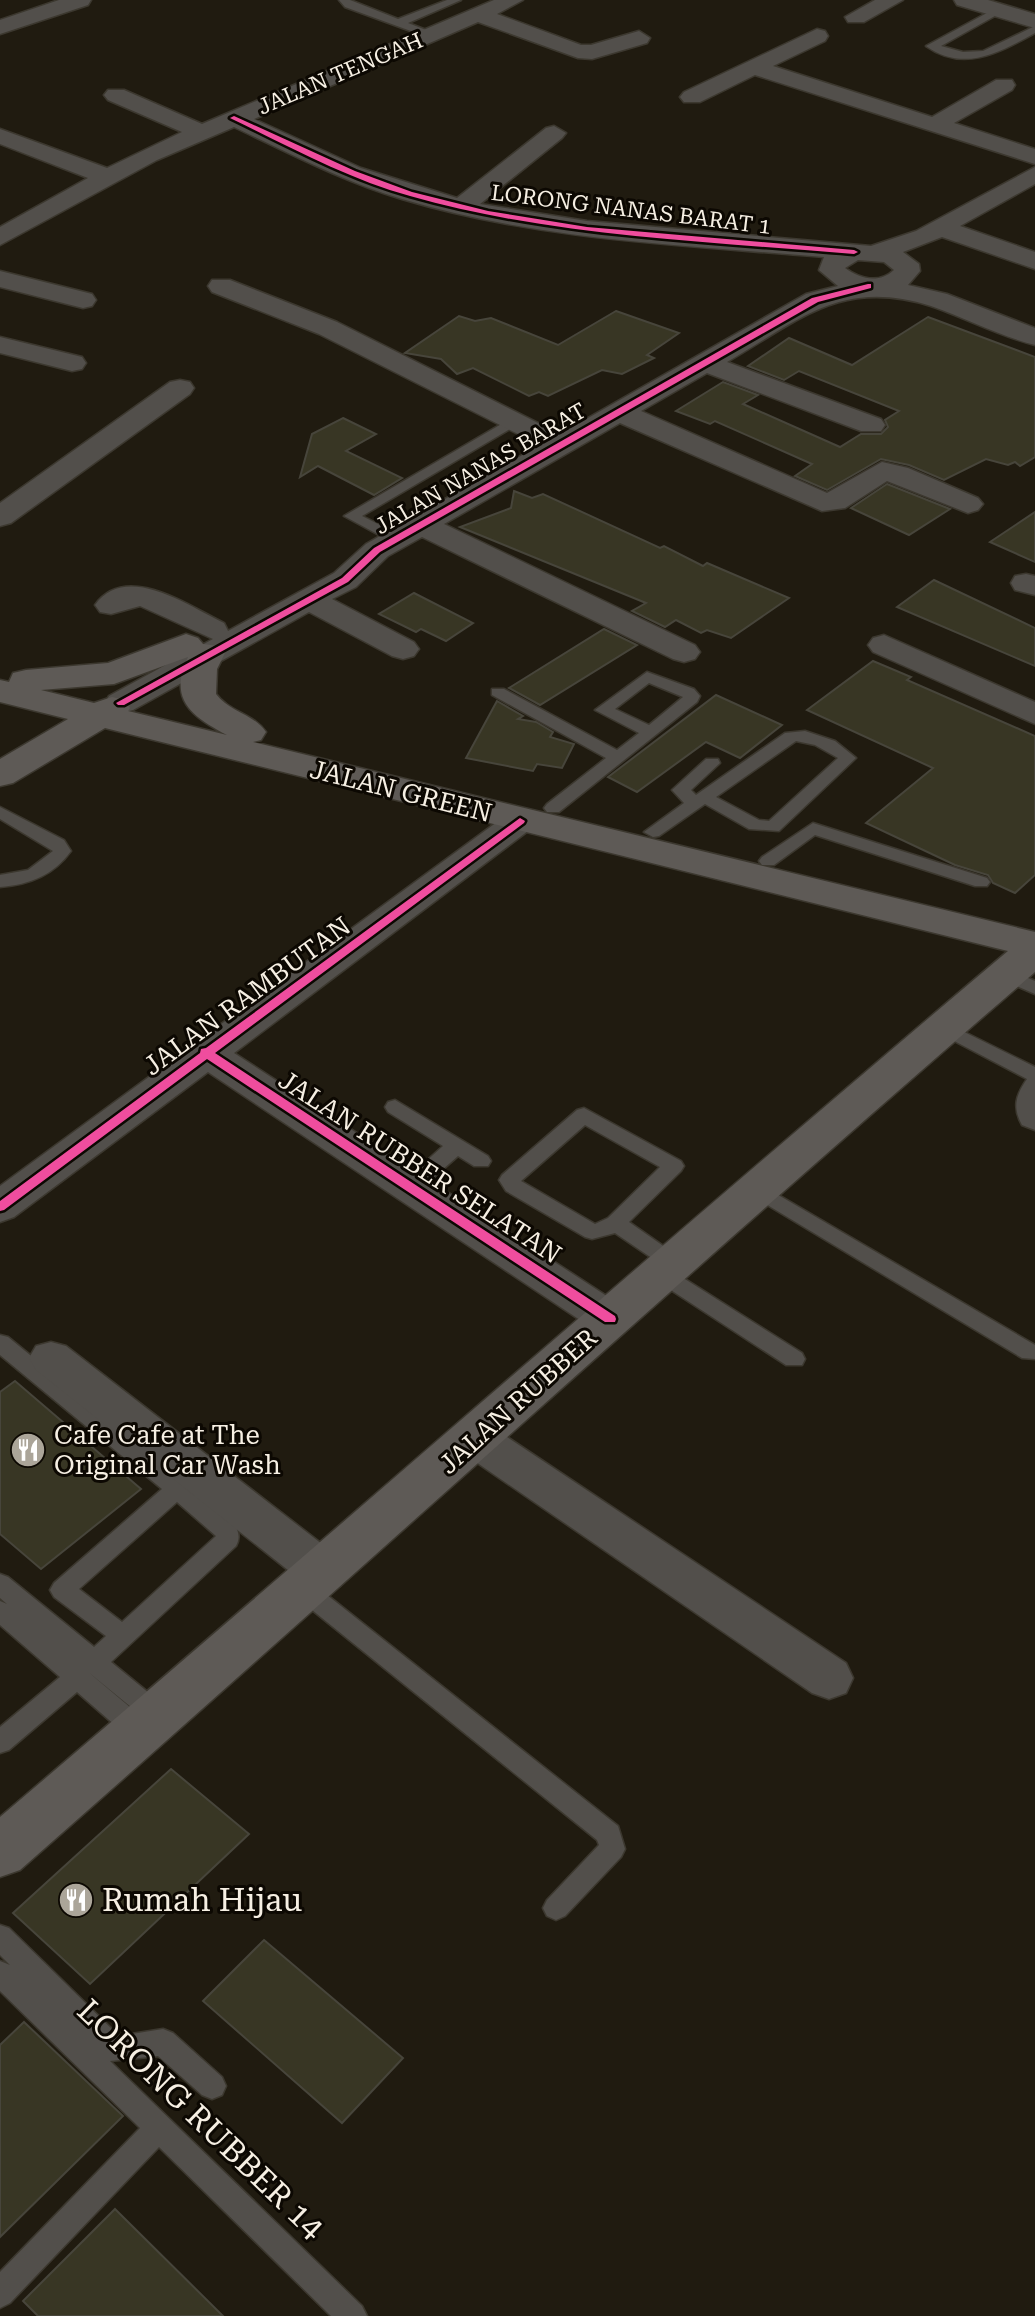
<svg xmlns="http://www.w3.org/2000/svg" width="1035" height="2316" font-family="'Roboto Serif',serif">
  <rect width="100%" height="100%" fill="#201b10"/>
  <g fill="#383624" stroke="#47453b" stroke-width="2">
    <path d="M616 311 679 333 647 355 654 358 622 374 602 370 548 396 539 392 529 396 473 368 457 374 441 359 405 353 459 316 475 321 491 318 558 345Z"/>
    <path d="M928 317 1035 357V457L1020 466 1015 462 1008 465 986 459 944 480 909 465 881 459 827 490 795 476 812 464 715 421 710 424 676 411 723 382 758 395 743 404 840 447 861 434H881L888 427 885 420 899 411 799 371 784 380 748 366 789 338 852 365Z"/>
    <path d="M343 418 376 434 346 451 402 478 374 495 318 466 300 477 312 434Z"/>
    <path d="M887 484 950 509 909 535 851 508Z"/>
    <path d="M514 491 532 498 543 494 660 548 664 546 703 566 707 563 789 598 731 638 707 630 701 633 676 620 665 627 632 611 646 603 460 527 511 508Z"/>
    <path d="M1035 512V562L990 542Z"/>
    <path d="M934 580 1035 628V666L897 607Z"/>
    <path d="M414 593 473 623 446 641 421 629 416 632 379 614Z"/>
    <path d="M604 629 637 645 540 705 509 688Z"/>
    <path d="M873 661 911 677 907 680 1035 736V875L1015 893 993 883 988 875 955 865 866 823 933 768 807 710Z"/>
    <path d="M716 695 782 725 740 758 706 742 637 792 608 777Z"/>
    <path d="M497 701 523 716 518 719 536 722 553 732 550 737 574 744 562 768 537 764 533 771 466 758Z"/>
    <path d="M15 1381 141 1489 41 1569 0 1534V1392Z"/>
    <path d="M171 1769 249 1834 90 1984 13 1913Z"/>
    <path d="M264 1940 403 2058 342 2123 203 2001Z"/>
    <path d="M24 2022 123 2116 0 2237V2045Z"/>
    <path d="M115 2209 223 2316H38L23 2301Z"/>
  </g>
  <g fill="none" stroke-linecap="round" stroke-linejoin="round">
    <g stroke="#3c382f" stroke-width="3">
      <g id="lane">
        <path d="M339 0H350L398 19 447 0H461L408 23 434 33V37L430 38 345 7Z"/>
        <path d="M998 7 1003 10 1002 12 941 46 963 52 983 51 1035 26V33C1000 52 964 73 926 46Z"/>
        <path d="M510 419 522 422 362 516 402 536V542H392L344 516Z"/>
        <path d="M647 672 694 689 700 696 697 702 559 812H547L544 808 547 804 606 758 492 695V689H504L617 750 639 733 595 710ZM649 683 683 697 649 725 615 709Z"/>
        <path d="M805 731 835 741 856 758 779 831 749 829 705 804 659 836 653 837 644 832 684 803 672 790 706 759H718L720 763 691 790 696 795 785 733ZM796 741 815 745 838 758 769 821 759 820 716 797Z"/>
        <path d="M0 807 64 840 71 851C54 875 29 885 0 887V875L28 870 53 851 0 819Z"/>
        <path d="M813 823 987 878 990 882 987 886H975L815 835 774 865H762L759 861 762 857Z"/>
        <path d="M1007 969 1035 981V994L1000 979 998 975 1000 971Z"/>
        <path d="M944 1022 1035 1067V1130L1022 1125C1012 1107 1016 1095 1027 1079L937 1032 935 1028 937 1024Z"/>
        <path d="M395 1100 488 1156 491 1161 488 1166H474L458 1156 417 1192H403L400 1187 403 1182 443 1146 388 1112 385 1107 388 1102Z"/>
        <path d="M584 1108 681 1161 684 1166 681 1171 629 1222 679 1257 682 1262 679 1267 669 1269 802 1353 805 1359 802 1365H786L654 1279 651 1274 654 1269 665 1267 615 1233 592 1239 585 1237 506 1191 499 1180 502 1175 577 1110ZM585 1125 660 1167 608 1218 595 1224 521 1181Z"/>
        <path d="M756 1182 1035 1345V1359L1022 1358 749 1194 746 1189 749 1184Z"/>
        <path d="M0 1335 8 1337 234 1522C238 1531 241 1537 236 1546L111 1662 166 1707 169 1714 166 1721 157 1725 148 1721 87 1671 150 1724 153 1732 150 1740 141 1743 132 1740 77 1692 9 1750 0 1753V1727L60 1677 0 1625V1601L7 1604 0 1598V1574L8 1577 94 1647 106 1636 54 1597 50 1590 54 1583 162 1489 0 1355ZM177 1502 216 1536 122 1622 79 1589Z"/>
        <path d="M304 1580 312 1583 618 1826 625 1849 621 1857 565 1916 556 1920 547 1916 543 1908 547 1900 599 1845 597 1840 296 1597 292 1590 296 1583Z"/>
        <path d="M0 1925 9 1928 119 2036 163 2029 173 2033 222 2077 226 2086 222 2095 212 2099 202 2095 158 2056 110 2061 362 2306 367 2316H331L159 2147 10 2303 0 2308V2272L140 2128 0 1991V1961L10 1965 0 1955Z"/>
      </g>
    </g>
    <g stroke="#3c382f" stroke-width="3">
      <g id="street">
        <path d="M59 0H91L88 5 0 34V20Z"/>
        <path d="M494 0H523L497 14 581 45H591L639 31 650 38 647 43 592 59 578 58 478 22 254 119 361 168 457 198 546 128 554 126 566 133 562 138 480 204 587 221 871 246 916 231 1035 167V184L960 226 1035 252V269L942 237 903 252 919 264 920 271 908 285 947 294 1035 328V345C999 336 966 318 931 306 842 278 801 319 727 362L881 419 885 425 881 431H861L707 373 641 411 827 493 882 462 908 468 978 498 983 504 978 510 968 513 887 481 845 508 822 511 620 423 444 524 695 645 700 652 695 659 684 662 673 659 422 537 388 556 356 587 332 599 414 642 419 649 414 656 403 659 392 656 309 612 133 710 121 713 109 710 105 703 109 696 213 639 140 606 111 614 100 612 95 605C126 561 190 607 224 623L228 631 334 573 366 544 540 445 319 334 212 292 208 286 212 280H230L337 322 560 434 806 294 838 286 819 270 824 257C683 245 538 240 402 199 344 182 289 153 234 127L157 160 0 245V227L88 178 0 144V129L107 168 182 132 108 100 104 95 108 90H124L202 124ZM858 260 884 262 894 270C879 284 860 279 845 268Z"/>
        <path d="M875 0H903L864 22H848L845 17Z"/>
        <path d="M954 0H988L1035 14V28L957 5Z"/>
        <path d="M817 29 825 31 828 36 825 41 773 66 932 117 996 80H1012L1015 85 1012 90 954 123 1035 149V164L755 75 700 102H684L680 97 684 92Z"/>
        <path d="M0 271 92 294 96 300 92 306 83 308 0 287Z"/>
        <path d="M0 337 82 357 86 363 82 369 72 371 0 353Z"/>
        <path d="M180 380 190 382 194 388 190 394 11 523 0 526V503L170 382Z"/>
        <path d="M1026 574 1035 576V595L1015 590 1011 583 1015 576Z"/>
        <path d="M884 635 1035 702V724L873 652 868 645 873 638Z"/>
        <path d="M520 810 532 814 537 821 532 828 234 1053 625 1308 631 1319 625 1330 610 1335 595 1330 208 1072 14 1217 0 1222V1186L508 814Z"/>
        <path d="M51 1342 66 1346 340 1558 347 1572 340 1586 324 1591 308 1586 36 1370 29 1358 36 1346Z"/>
        <path d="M476 1422 492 1427 846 1663 853 1678 846 1693 829 1699 812 1693 460 1451 454 1439 460 1427Z"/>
      </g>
    </g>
    <g stroke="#3c382f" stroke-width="3">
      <path id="secondary" d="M186 634 198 638 203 644 219 646 225 653 217 669 216 694C229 712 254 714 266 732L261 740 253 742 1035 932V972C693 1267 359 1572 20 1870L0 1877V1817C337 1530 669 1237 1008 951L105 728 13 783 0 786V759L68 719 0 702V680L9 682 13 673 26 670 108 663ZM188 657C168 699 191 716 227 735L128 711 130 708 125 700 112 697 94 703 41 690 114 684Z"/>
    </g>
    <use href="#lane" fill="#524f4b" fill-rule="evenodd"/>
    <use href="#street" fill="#524f4b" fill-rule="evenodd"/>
    <use href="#secondary" fill="#5e5a56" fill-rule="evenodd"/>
    <g stroke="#0c0802" stroke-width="5">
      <g id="cycleway">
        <path d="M234 116 355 171 412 192 488 211 587 227 854 250 858 252 854 254C705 241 554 237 410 196 348 179 290 147 232 119L230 118Z"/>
        <path d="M868 284H871V288L818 302 380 552 348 582 124 705H118L116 703 342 578 374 548 812 298Z"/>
        <path d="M520 818 525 821 524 823 215 1053 615 1316 616 1319 615 1322H605L207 1059 4 1210 0 1211V1201L200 1053 201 1049 206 1048Z"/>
      </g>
    </g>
    <use href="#cycleway" fill="#ef4d9e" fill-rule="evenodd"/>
  </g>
  <defs>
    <g id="restaurant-disc" transform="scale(1.8)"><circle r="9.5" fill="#aba599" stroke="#0c0802"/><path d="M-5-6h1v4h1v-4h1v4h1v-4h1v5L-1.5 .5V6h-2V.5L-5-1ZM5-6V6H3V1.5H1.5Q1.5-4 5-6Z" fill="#fff"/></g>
  </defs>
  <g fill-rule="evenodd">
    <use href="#restaurant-disc" x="28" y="1450"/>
    <use href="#restaurant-disc" x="76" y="1900"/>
  </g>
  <g text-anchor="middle" stroke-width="6" stroke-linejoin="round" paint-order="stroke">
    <g font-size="22" fill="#f6efe3" stroke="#0c0802">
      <text transform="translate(340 73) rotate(-23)" y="8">JALAN TENGAH</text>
      <text transform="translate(631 209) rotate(7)" y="8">LORONG NANAS BARAT 1</text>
      <text transform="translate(480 468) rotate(-30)" y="8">JALAN NANAS BARAT</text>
    </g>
    <g font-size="26" fill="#f6efe3" stroke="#0c0802">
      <text transform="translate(401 791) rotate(14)" y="9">JALAN GREEN</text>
      <text transform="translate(247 996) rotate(-36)" y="9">JALAN RAMBUTAN</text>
      <text transform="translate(420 1167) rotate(33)" y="9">JALAN RUBBER SELATAN</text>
      <text transform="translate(518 1401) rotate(-42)" y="9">JALAN RUBBER</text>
    </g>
    <g font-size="26" fill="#f6efe3" stroke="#0c0802" text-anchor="start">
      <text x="54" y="1444">Cafe Cafe at The<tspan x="54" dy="30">Original Car Wash</tspan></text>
    </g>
    <g font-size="32" fill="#f6efe3" stroke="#0c0802" text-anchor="start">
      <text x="102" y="1911">Rumah Hijau</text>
    </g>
    <g font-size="32" fill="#f6efe3" stroke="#0c0802">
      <text transform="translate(201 2119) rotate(44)" y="11">LORONG RUBBER 14</text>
    </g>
  </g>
</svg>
